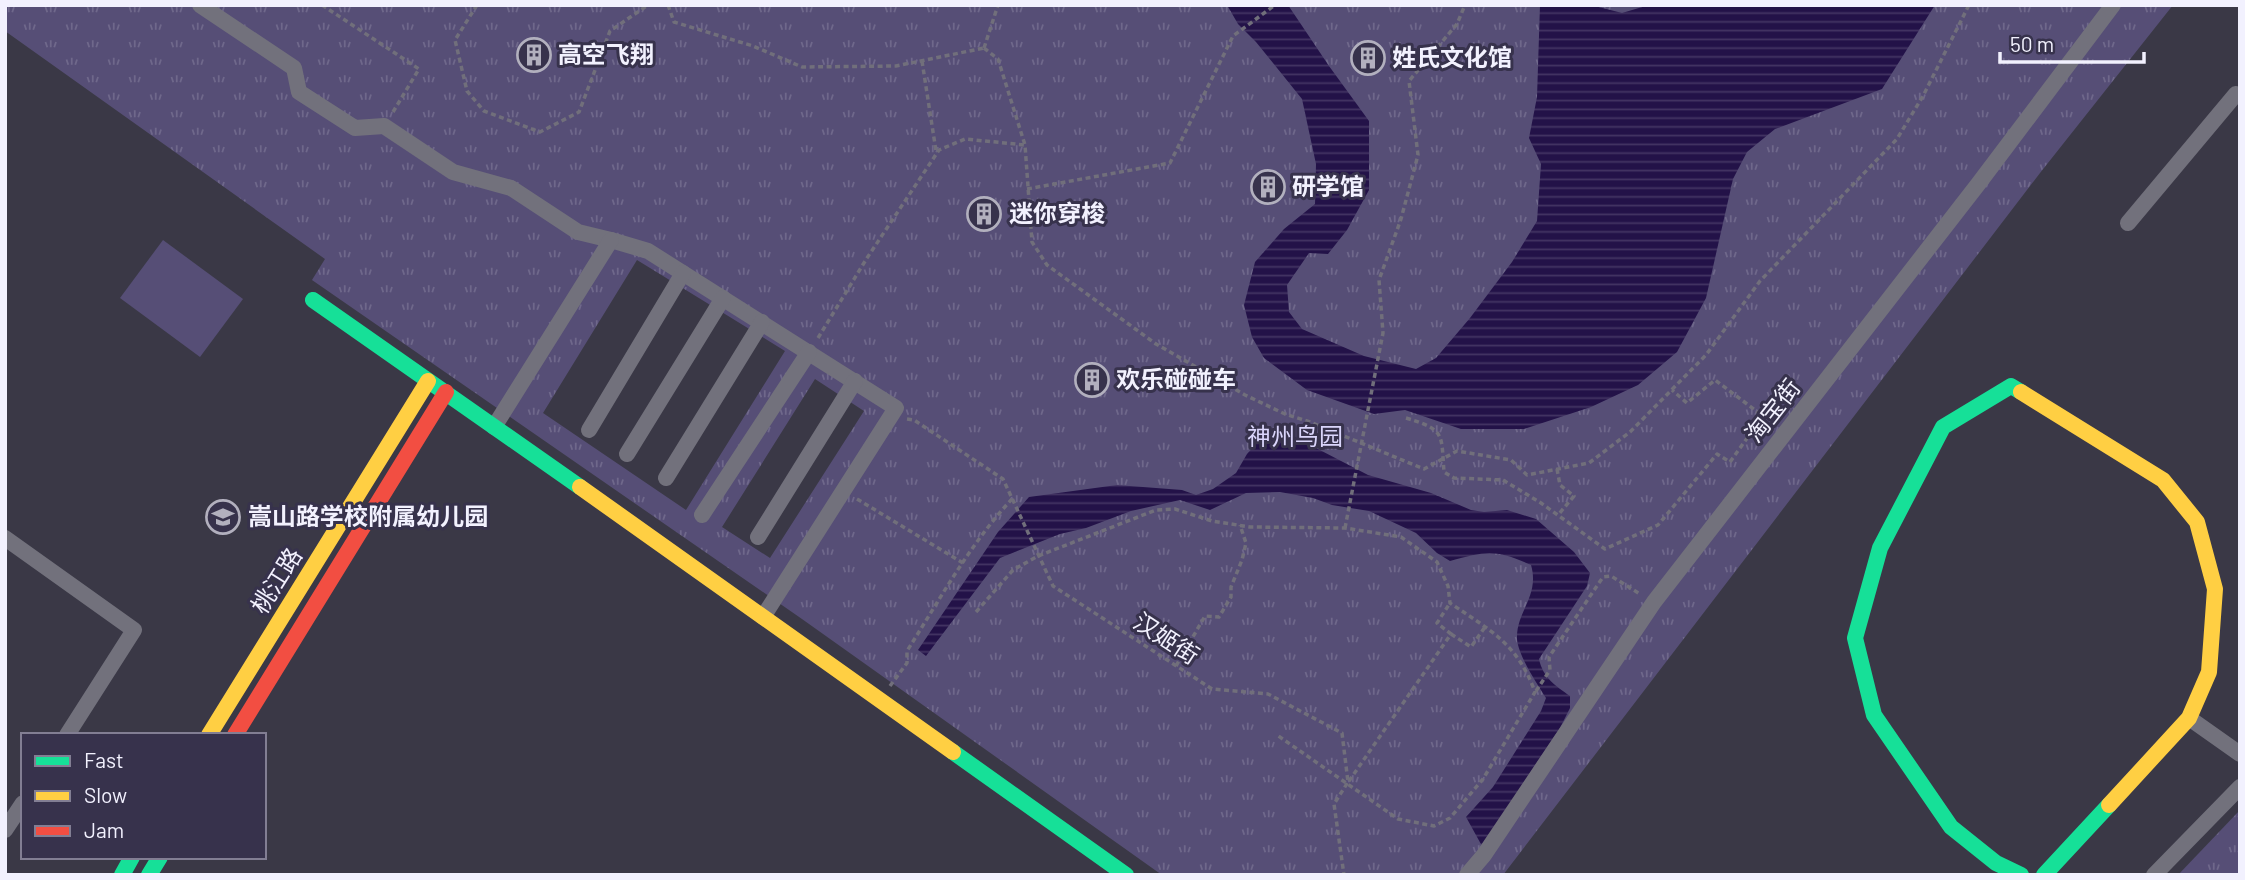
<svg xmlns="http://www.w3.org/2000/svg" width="2245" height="880" font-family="Barlow,'Noto Sans SC',sans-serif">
  <defs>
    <pattern id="park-tufts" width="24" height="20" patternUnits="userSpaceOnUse" patternTransform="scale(1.75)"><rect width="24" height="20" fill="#564e76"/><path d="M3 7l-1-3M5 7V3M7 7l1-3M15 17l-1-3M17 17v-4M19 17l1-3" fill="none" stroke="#6f688b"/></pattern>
    <pattern id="water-rules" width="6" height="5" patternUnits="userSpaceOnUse" patternTransform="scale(1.75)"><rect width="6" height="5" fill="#231248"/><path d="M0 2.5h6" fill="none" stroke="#433563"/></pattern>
  </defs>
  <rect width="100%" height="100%" fill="#3a3846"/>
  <path fill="#564e76" d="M163 240 243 299 200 357 120 298Z"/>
  <g fill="url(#park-tufts)" fill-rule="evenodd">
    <path d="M5 5H2173L2040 173 1503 875H1162L802 619 312 280 325 259 5 31ZM637 260 785 351 686 510 543 413ZM815 379 864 411 770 558 722 527Z"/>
    <path d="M2240 810V875H2178Z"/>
  </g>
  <g fill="url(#water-rules)">
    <path d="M1227 5H1288L1329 66 1369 121V190L1347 230 1328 254 1309 253 1287 285 1289 312 1302 329 1364 356 1416 369 1436 358 1470 318 1512 262 1537 221 1541 164 1529 138 1537 97 1540 5H1591L1622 13 1649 5H1935L1882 89 1775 129 1747 152 1733 179 1706 298 1677 352 1638 385 1591 407 1524 429H1461L1405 410 1374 414 1307 390 1264 358 1252 337 1244 305 1255 262 1284 229 1315 204 1316 164 1302 99 1256 42 1238 24Z"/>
    <path d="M1265 434 1291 435 1368 475 1431 493 1471 510 1484 512 1507 510 1536 519 1574 552 1590 573 1587 586 1539 659C1543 678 1556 686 1570 696V708L1560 728 1482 846 1466 817 1493 787 1541 711 1546 698C1537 684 1518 655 1517 639 1516 611 1540 596 1531 565 1496 549 1486 551 1450 561L1437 553 1416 533 1369 511 1332 505 1313 498 1280 492 1246 493 1210 510 1180 500 1131 511 1086 528 1060 534 1000 558 926 656 918 650 998 532 1029 497 1117 485 1182 490 1196 495 1213 489 1236 473 1247 454Z"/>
  </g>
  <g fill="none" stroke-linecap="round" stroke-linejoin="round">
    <g stroke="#716f7b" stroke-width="3.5" stroke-dasharray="5 3.5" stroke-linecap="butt">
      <path d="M322 5 419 69 393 112"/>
      <path d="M477 5 455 40 467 91 484 111 540 132 579 112 610 31 648 5"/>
      <path d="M668 5 674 22 753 46 802 67 896 66 984 48"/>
      <path d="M984 48 998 59 1025 145 1032 242 1047 265 1156 344 1245 395 1285 414 1310 422 1424 469 1457 451 1511 460 1527 475 1589 463 1630 432 1706 355 1760 281 1897 139 1923 96 1969 5"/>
      <path d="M984 48 998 5"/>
      <path d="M922 61 936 151"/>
      <path d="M1027 189 1170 163 1233 36 1275 5"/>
      <path d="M818 338 867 258 939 150 965 139 1025 145"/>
      <path d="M1406 418C1446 430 1441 434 1444 472L1454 478 1503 480 1541 503 1605 549 1658 525 1717 454 1730 462 1763 416 1715 380 1687 403 1672 390"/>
      <path d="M907 419 914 420 1003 479 1053 586 1212 689 1268 694 1342 733 1348 782 1334 804 1344 875"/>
      <path d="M1557 469 1560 485 1574 496 1558 515"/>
      <path d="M857 499 963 563"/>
      <path d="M1345 528 1383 333 1379 280 1401 219 1418 155 1409 81 1457 24 1465 5"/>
      <path d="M976 612 1013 570 1038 556 1156 510 1175 509 1212 521 1250 527 1345 528 1401 537 1437 562 1448 586 1450 603C1491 631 1517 643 1535 692L1483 779 1450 818 1434 826 1398 819 1277 735"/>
      <path d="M1451 634 1471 647 1485 627"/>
      <path d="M1176 666 1205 616 1219 617 1231 597V587L1242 560 1246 543 1240 525"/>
      <path d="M890 686 907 663V651C940 599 970 544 1012 499"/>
      <path d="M1536 691 1550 670 1549 657 1603 577 1611 576 1640 594"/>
      <path d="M1349 781 1451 634 1437 623 1450 603"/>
    </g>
    <g stroke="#72717c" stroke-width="16">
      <path d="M200 5 294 68 299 92 355 128 384 126 453 172 511 188 578 232 611 240 648 251 896 408 763 617"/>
      <path d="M2128 223 2236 94"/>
      <path d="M494 427 611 240"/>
      <path d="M589 430 683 273"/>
      <path d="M627 454 723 298"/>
      <path d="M666 478 762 322"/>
      <path d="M702 515 809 352"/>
      <path d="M758 537 855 381"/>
      <path d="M5 538 134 630 67 735"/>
      <path d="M2189 718 2240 754"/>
      <path d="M5 830 23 803"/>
      <path d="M1467 875 1484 855 1654 602 1979 183 2113 5"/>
      <path d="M2154 875 2240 787"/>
    </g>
    <g stroke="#16e098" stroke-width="16">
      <path d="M313 300 580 487"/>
      <path d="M2021 392 2011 386 1943 427 1880 548 1855 638 1874 715 1951 827 1996 863 2021 875"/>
      <path d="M953 752 1126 875"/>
      <path d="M122 875 132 857"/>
      <path d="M149 875 160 857"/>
      <path d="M2044 875 2109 805"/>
    </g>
    <g stroke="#ffcf43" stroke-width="16">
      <path d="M2021 392 2163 480 2197 522 2215 589 2209 672 2189 718 2109 805"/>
      <path d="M580 487 953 752"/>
      <path d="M209 735 428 381"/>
    </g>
    <path stroke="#f24e42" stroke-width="16" d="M235 735 446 392"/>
  </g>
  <defs>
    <g id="building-ring" transform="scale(1.75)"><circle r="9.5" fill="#37324c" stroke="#b2b0be" stroke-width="1.5"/><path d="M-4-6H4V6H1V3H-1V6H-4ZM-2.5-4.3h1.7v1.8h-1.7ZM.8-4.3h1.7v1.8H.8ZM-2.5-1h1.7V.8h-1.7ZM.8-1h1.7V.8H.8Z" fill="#b2b0be"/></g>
    <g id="school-ring" transform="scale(1.75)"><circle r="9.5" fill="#37324c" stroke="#b2b0be" stroke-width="1.5"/><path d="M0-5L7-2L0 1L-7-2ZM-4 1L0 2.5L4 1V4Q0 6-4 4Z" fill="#b2b0be"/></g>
  </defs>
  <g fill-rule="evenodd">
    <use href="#building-ring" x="534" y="55"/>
    <use href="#building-ring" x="1368" y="58"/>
    <use href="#building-ring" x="1268" y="187"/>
    <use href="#building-ring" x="984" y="214"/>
    <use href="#building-ring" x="1092" y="380"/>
    <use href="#school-ring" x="223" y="517"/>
  </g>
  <g text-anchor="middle" stroke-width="6" stroke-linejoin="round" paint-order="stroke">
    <g font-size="24" font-weight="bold" fill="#f2f1fe" stroke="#37324c" text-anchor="start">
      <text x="558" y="63">高空飞翔</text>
      <text x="1392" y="66">姓氏文化馆</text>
      <text x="1292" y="195">研学馆</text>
      <text x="1009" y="222">迷你穿梭</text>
      <text x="1116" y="388">欢乐碰碰车</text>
      <text x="248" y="525">嵩山路学校附属幼儿园</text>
    </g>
    <g font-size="24" fill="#f2f1fe" stroke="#37324c">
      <text transform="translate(1773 411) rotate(-52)" y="8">淘宝街</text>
      <text transform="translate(277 581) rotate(-58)" y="8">桃江路</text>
      <text transform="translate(1166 639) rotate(33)" y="8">汉姬街</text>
    </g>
    <g font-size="24" fill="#dad5fb" stroke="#37324c">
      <text x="1295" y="445">神州鸟园</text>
    </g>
  </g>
  <rect width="2245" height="880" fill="none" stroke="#f2f1fe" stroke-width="14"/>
  <rect x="21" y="733" width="245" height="126" fill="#37324c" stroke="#827e93" stroke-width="2"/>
  <rect x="35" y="756" width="35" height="10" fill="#16e098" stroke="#827e93" stroke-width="2"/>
  <text x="84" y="768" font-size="21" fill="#f2f1fe">Fast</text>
  <rect x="35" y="791" width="35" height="10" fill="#ffcf43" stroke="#827e93" stroke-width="2"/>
  <text x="84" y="803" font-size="21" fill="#f2f1fe">Slow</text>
  <rect x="35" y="826" width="35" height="10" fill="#f24e42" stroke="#827e93" stroke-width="2"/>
  <text x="84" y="838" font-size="21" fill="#f2f1fe">Jam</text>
  <path d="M2000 52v10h144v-10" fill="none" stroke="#f2f1fe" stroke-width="3.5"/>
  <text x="2010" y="52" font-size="21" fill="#f2f1fe" stroke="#37324c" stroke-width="5" paint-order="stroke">50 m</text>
</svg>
